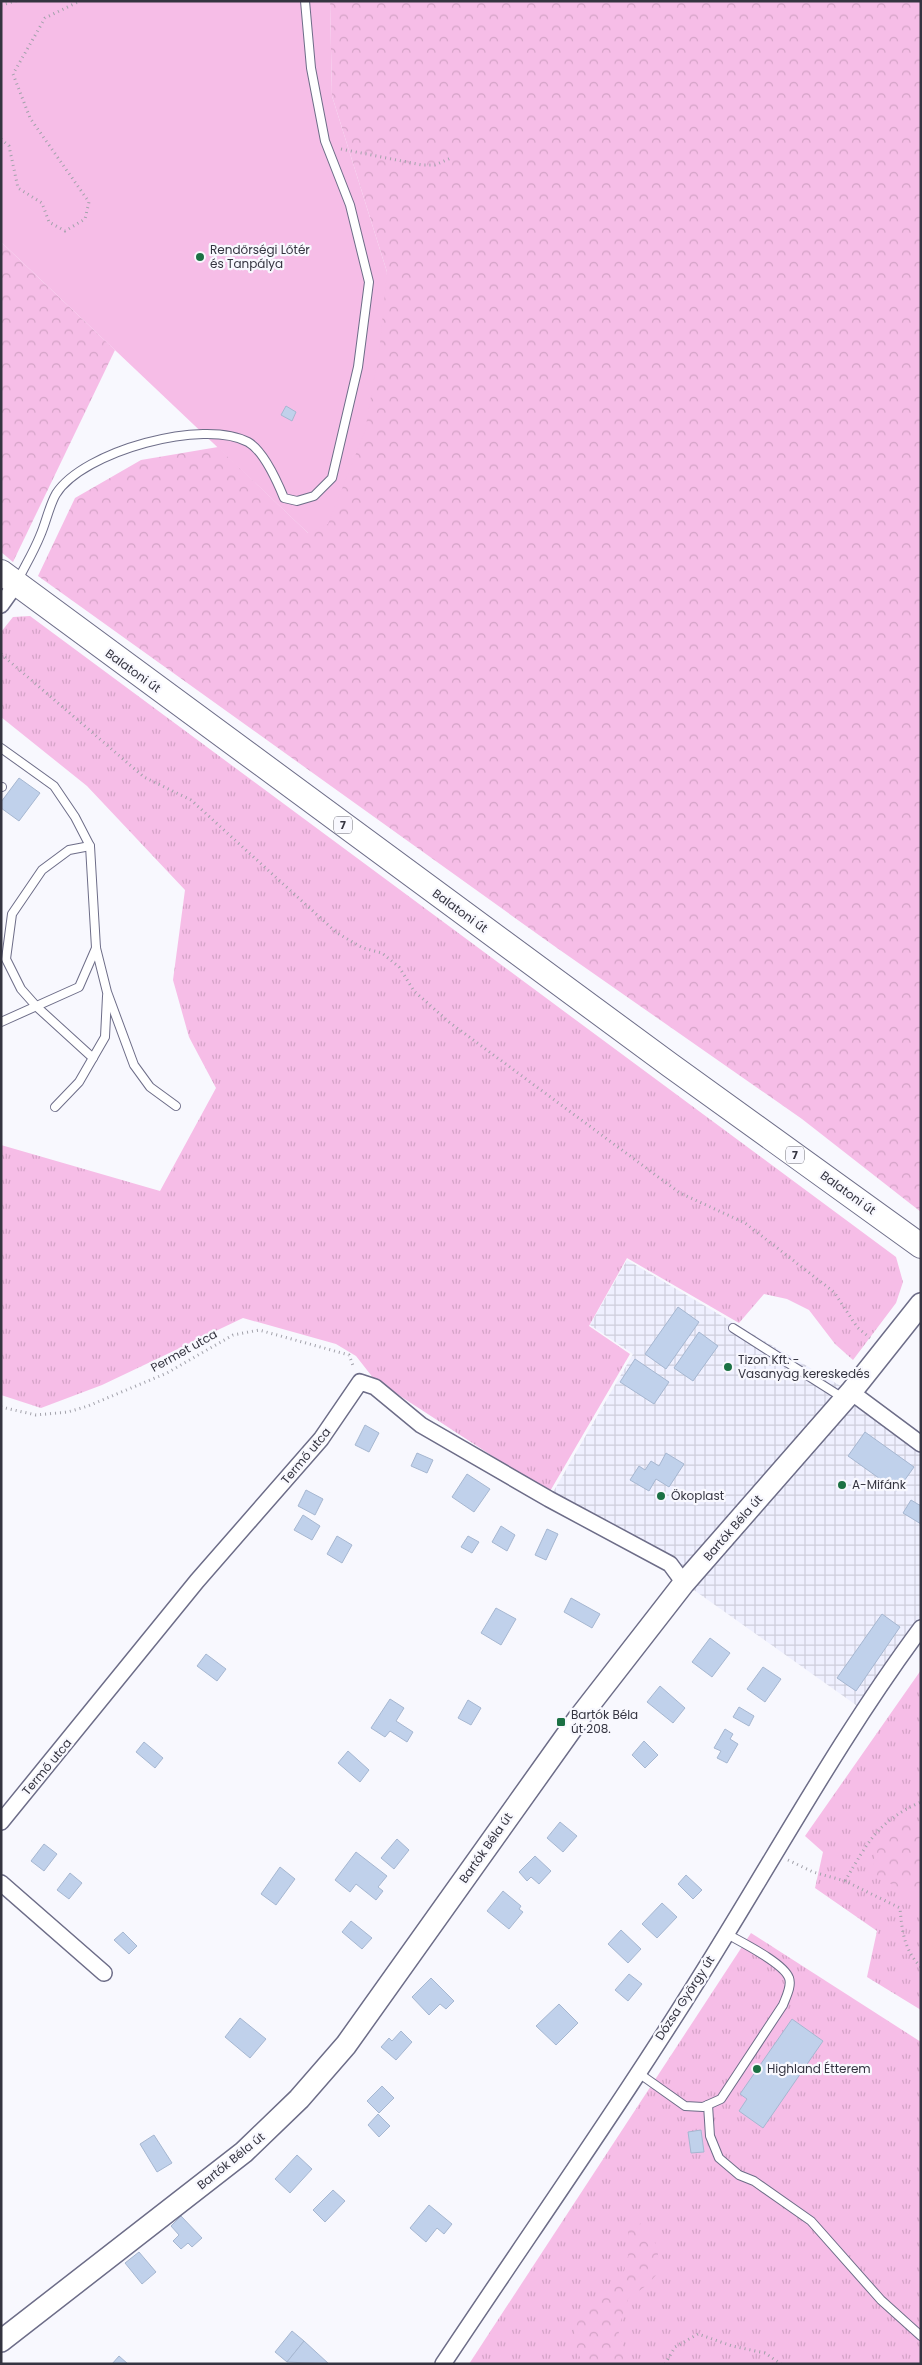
<svg xmlns="http://www.w3.org/2000/svg" width="922" height="2365" font-family="Poppins,sans-serif">
  <defs>
    <pattern id="industrial-grid" width="8" height="8" patternUnits="userSpaceOnUse" patternTransform="scale(1.25)"><rect width="8" height="8" fill="#eff0ff"/><path d="M0 4h8M4 0v8" fill="none" stroke="#cecedc"/></pattern>
    <pattern id="grass-tufts" width="24" height="20" patternUnits="userSpaceOnUse" patternTransform="scale(1.25)"><rect width="24" height="20" fill="#f6bde7"/><path d="M3 7l-1-3M5 7V3M7 7l1-3M15 17l-1-3M17 17v-4M19 17l1-3" fill="none" stroke="#d4a3c7"/></pattern>
    <pattern id="forest-crowns" width="20" height="18" patternUnits="userSpaceOnUse" patternTransform="scale(1.25)"><rect width="20" height="18" fill="#f6bde7"/><path d="M2 6a3 3 0 1 1 6 0M12 15a3 3 0 1 1 6 0" fill="none" stroke="#d4a3c7"/></pattern>
  </defs>
  <rect width="100%" height="100%" fill="#f8f8fe"/>
  <path fill="url(#industrial-grid)" d="M627 1260 851 1392 921 1444V1628L863 1710 684 1583 670 1564 549 1499 633 1354 590 1325Z"/>
  <g fill="url(#grass-tufts)">
    <path d="M30 616 896 1257 903 1282 896 1303 853 1360 835 1344 809 1310 787 1299 764 1294 739 1323 627 1258 589 1326 630 1354 549 1493 374 1379 356 1356 336 1344 243 1318 102 1385 41 1408 1 1395V1145L160 1191 216 1088 189 1037 173 980 185 890 87 786 1 717V632L13 617Z"/>
    <path d="M921 1670V2010L867 1977 877 1931 815 1888 823 1852 805 1836Z"/>
    <path d="M751 1933 921 2042V2364H469Z"/>
  </g>
  <g fill="url(#forest-crowns)">
    <path d="M330 1H921V1212L802 1119 557 948 38 576 75 498 141 460 218 447 308 533 387 272 332 96Z"/>
    <path d="M1 242 115 350 13 562 1 552Z"/>
    <path d="M902 1821 913 1823 921 1821V1899L871 1874 876 1850Z"/>
    <path d="M645 2222 657 2247 660 2271 647 2285 628 2299 618 2330 626 2354 624 2364H585L582 2362 575 2346 574 2325 594 2303 622 2279 628 2256V2228Z"/>
  </g>
  <path fill="#f6bde7" d="M1 1H330L332 96 387 272 380 344 365 431 328 524 308 533 1 242Z"/>
  <g fill="#c0d1eb" stroke="#a6b7d1">
    <path d="M286 406 296 412 292 421 281 415Z"/>
    <path d="M19 778 40 793 19 821 1 808V802Z"/>
    <path d="M678 1307 699 1322 666 1369 645 1354Z"/>
    <path d="M699 1332 718 1346 693 1381 674 1368Z"/>
    <path d="M635 1359 669 1382 654 1404 620 1382Z"/>
    <path d="M365 1425 379 1433 369 1452 355 1445Z"/>
    <path d="M865 1432 914 1467 897 1491 848 1456Z"/>
    <path d="M417 1453 433 1460 427 1473 411 1466Z"/>
    <path d="M666 1453 684 1464 669 1487 656 1479 649 1491 630 1480 639 1466 645 1470 651 1461 659 1466Z"/>
    <path d="M467 1474 490 1489 474 1512 452 1497Z"/>
    <path d="M306 1490 323 1499 315 1515 298 1506Z"/>
    <path d="M911 1500 921 1506V1524L903 1513Z"/>
    <path d="M303 1515 320 1526 312 1540 294 1530Z"/>
    <path d="M501 1526 515 1535 507 1551 492 1542Z"/>
    <path d="M547 1529 558 1534 546 1560 535 1555Z"/>
    <path d="M337 1536 352 1545 342 1563 327 1554Z"/>
    <path d="M468 1536 479 1542 472 1553 461 1547Z"/>
    <path d="M571 1598 600 1614 592 1628 564 1612Z"/>
    <path d="M496 1608 516 1619 501 1645 481 1633Z"/>
    <path d="M882 1614 900 1627 856 1691 837 1678Z"/>
    <path d="M710 1638 730 1653 712 1677 692 1662Z"/>
    <path d="M206 1654 226 1669 217 1681 197 1666Z"/>
    <path d="M763 1667 781 1679 765 1702 747 1689Z"/>
    <path d="M660 1686 685 1708 673 1723 647 1702Z"/>
    <path d="M390 1699 404 1708 396 1721 413 1732 407 1742 390 1731 385 1737 371 1728Z"/>
    <path d="M468 1700 481 1708 471 1725 458 1718Z"/>
    <path d="M739 1707 754 1716 749 1726 733 1717Z"/>
    <path d="M725 1729 733 1734 730 1739 738 1744 727 1763 717 1758 721 1751 714 1748Z"/>
    <path d="M644 1741 658 1755 645 1768 632 1755Z"/>
    <path d="M144 1742 163 1758 155 1768 136 1752Z"/>
    <path d="M348 1751 369 1770 360 1782 338 1763Z"/>
    <path d="M560 1822 577 1836 563 1852 547 1838Z"/>
    <path d="M397 1839 409 1850 394 1869 381 1858Z"/>
    <path d="M44 1844 57 1854 44 1871 31 1861Z"/>
    <path d="M356 1852 387 1876 378 1887 383 1891 376 1900 356 1884 350 1892 335 1880Z"/>
    <path d="M535 1856 551 1871 539 1884 531 1877 527 1881 519 1872Z"/>
    <path d="M280 1867 295 1879 276 1905 261 1894Z"/>
    <path d="M70 1873 82 1883 69 1899 57 1890Z"/>
    <path d="M686 1875 702 1890 693 1899 678 1884Z"/>
    <path d="M503 1891 521 1906 519 1909 523 1912 509 1929 487 1911Z"/>
    <path d="M662 1903 677 1917 657 1938 642 1924Z"/>
    <path d="M351 1921 372 1938 362 1949 342 1932Z"/>
    <path d="M621 1930 641 1949 628 1963 608 1944Z"/>
    <path d="M123 1932 137 1946 129 1954 114 1940Z"/>
    <path d="M629 1974 642 1984 628 2001 615 1990Z"/>
    <path d="M431 1978 454 2001 446 2009 440 2004 429 2015 412 1997Z"/>
    <path d="M559 2004 578 2023 556 2045 536 2026Z"/>
    <path d="M240 2018 266 2039 250 2058 225 2037Z"/>
    <path d="M792 2019 823 2041 763 2128 739 2111 747 2099 740 2094Z"/>
    <path d="M401 2031 412 2042 396 2060 381 2047 389 2038 392 2041Z"/>
    <path d="M382 2086 394 2098 379 2113 367 2101Z"/>
    <path d="M378 2114 390 2126 379 2137 368 2125Z"/>
    <path d="M701 2130 704 2152 691 2153 688 2132Z"/>
    <path d="M154 2135 172 2163 157 2172 140 2144Z"/>
    <path d="M297 2155 312 2169 290 2193 275 2179Z"/>
    <path d="M333 2190 345 2201 325 2222 313 2210Z"/>
    <path d="M429 2205 452 2224 444 2234 437 2228 426 2242 410 2228Z"/>
    <path d="M181 2216 202 2238 192 2247 188 2243 181 2249 173 2241 179 2235 171 2226Z"/>
    <path d="M139 2252 156 2272 142 2284 125 2263Z"/>
    <path d="M292 2331 304 2341 287 2362 275 2352Z"/>
    <path d="M304 2341 329 2364 287 2362Z"/>
    <path d="M119 2356 128 2364H112Z"/>
  </g>
  <g fill="none" stroke-linecap="round" stroke-linejoin="round">
    <g stroke="#6d6d88" stroke-width="10">
      <g id="lane">
        <path d="M18 580C25 566 34 551 40 536 46 523 49 506 56 494 83 451 204 418 248 442 264 451 277 481 284 498L297 501 314 496 332 478 358 367 369 282 350 205 325 141 311 68 305 1"/>
        <path d="M1 748 54 786 75 817 90 846 96 948 107 992 134 1065 150 1087 176 1106"/>
        <path d="M1 787H2"/>
        <path d="M90 846 69 850 42 870 12 914 6 959 21 989 37 1007 93 1058"/>
        <path d="M1 1022 79 987 96 948"/>
        <path d="M55 1107 79 1082 105 1037 107 996"/>
        <path d="M733 1328 843 1398"/>
        <path d="M637 2072 685 2106 703 2107 721 2099 783 2005C786 1997 792 1986 789 1978 784 1963 741 1942 727 1934"/>
        <path d="M708 2105 710 2136 719 2158 739 2175 754 2181 811 2221 881 2300 921 2336"/>
      </g>
    </g>
    <g stroke="#6d6d88" stroke-width="18">
      <g id="street">
        <path d="M1 605 16 584"/>
        <path d="M851 1392 921 1444"/>
        <path d="M1 1822 197 1581 321 1439 360 1382 375 1387 421 1425 549 1499 670 1564 684 1583"/>
        <path d="M1 1883 104 1973"/>
        <path d="M443 2364C538 2221 638 2080 727 1933 790 1830 849 1725 921 1628"/>
      </g>
    </g>
    <g stroke="#6d6d88" stroke-width="24">
      <path id="secondary" d="M1 2341 244 2152 299 2099 346 2045 579 1718 684 1583 851 1392 921 1304"/>
    </g>
    <g stroke="#6d6d88" stroke-width="26">
      <path id="primary" d="M1 572 670 1065 921 1246"/>
    </g>
    <g stroke="#a2a2ab" stroke-width="3" stroke-dasharray="1 4" stroke-linecap="butt">
      <path d="M1 5 16 1"/>
      <path d="M1 139 9 146 18 188 42 203 49 222 65 231 85 219 89 202 30 118 13 74 45 18 80 1"/>
      <path d="M341 149 422 165H435L451 158"/>
      <path d="M1 654 144 777 191 800 337 933 363 948 382 953 399 967 414 991 449 1022 680 1193 745 1223 834 1292 857 1327 870 1338"/>
      <path d="M1 1407 36 1415 68 1412 88 1406 167 1373 233 1335 259 1330 349 1355 354 1368"/>
      <path d="M788 1860 813 1872 845 1881 900 1908C902 1931 904 1950 921 1967"/>
      <path d="M845 1881C868 1842 878 1821 921 1802"/>
      <path d="M665 2364 675 2347 698 2334 732 2346 765 2353 781 2364"/>
    </g>
    <use href="#lane" stroke="#fff" stroke-width="8"/>
    <use href="#street" stroke="#fff" stroke-width="15"/>
    <use href="#secondary" stroke="#fff" stroke-width="21"/>
    <use href="#primary" stroke="#fff" stroke-width="24"/>
  </g>
  <g fill="#1b7144" stroke="#f8f8fe" stroke-width="2">
    <circle cx="200" cy="257" r="5"/>
    <circle cx="728" cy="1367" r="5"/>
    <circle cx="842" cy="1485" r="5"/>
    <circle cx="661" cy="1496" r="5"/>
    <rect x="556" y="1717" width="10" height="10" rx="2.5"/>
    <circle cx="757" cy="2069" r="5"/>
  </g>
  <g text-anchor="middle" stroke-width="4.5" stroke-linejoin="round" paint-order="stroke">
    <g fill="#f8f8fe" stroke="#6f6f79" stroke-width="1">
      <rect x="334" y="816.5" width="18" height="17" rx="4"/>
      <rect x="786" y="1146.5" width="18" height="17" rx="4"/>
    </g>
    <g font-size="11" font-weight="bold" fill="#343440">
      <text x="343" y="829">7</text>
      <text x="795" y="1159">7</text>
    </g>
    <g font-size="12" fill="#343440" stroke="#f8f8fe" text-anchor="start">
      <text x="210" y="254">Rendőrségi Lőtér<tspan x="210" dy="14">és Tanpálya</tspan></text>
      <text x="738" y="1364">Tizon Kft. -<tspan x="738" dy="14">Vasanyag kereskedés</tspan></text>
      <text x="852" y="1489">A-Mifánk</text>
      <text x="671" y="1500">Ökoplast</text>
      <text x="571" y="1719">Bartók Béla<tspan x="571" dy="14">út 208.</tspan></text>
      <text x="767" y="2073">Highland Étterem</text>
    </g>
    <g font-size="12" fill="#343440" stroke="#f8f8fe">
      <text transform="translate(133 671) rotate(36)" y="4">Balatoni út</text>
      <text transform="translate(460 911) rotate(36)" y="4">Balatoni út</text>
      <text transform="translate(848 1193) rotate(36)" y="4">Balatoni út</text>
      <text transform="translate(184 1351) rotate(-29)" y="4">Permet utca</text>
      <text transform="translate(306 1456) rotate(-50)" y="4">Termő utca</text>
      <text transform="translate(733 1528) rotate(-49)" y="4">Bartók Béla út</text>
      <text transform="translate(47 1767) rotate(-50)" y="4">Termő utca</text>
      <text transform="translate(486 1848) rotate(-55)" y="4">Bartók Béla út</text>
      <text transform="translate(685 1998) rotate(-57)" y="4">Dózsa György út</text>
      <text transform="translate(231 2161) rotate(-39)" y="4">Bartók Béla út</text>
    </g>
  </g>
  <rect width="922" height="2365" fill="none" stroke="#343440" stroke-width="5"/>
</svg>
